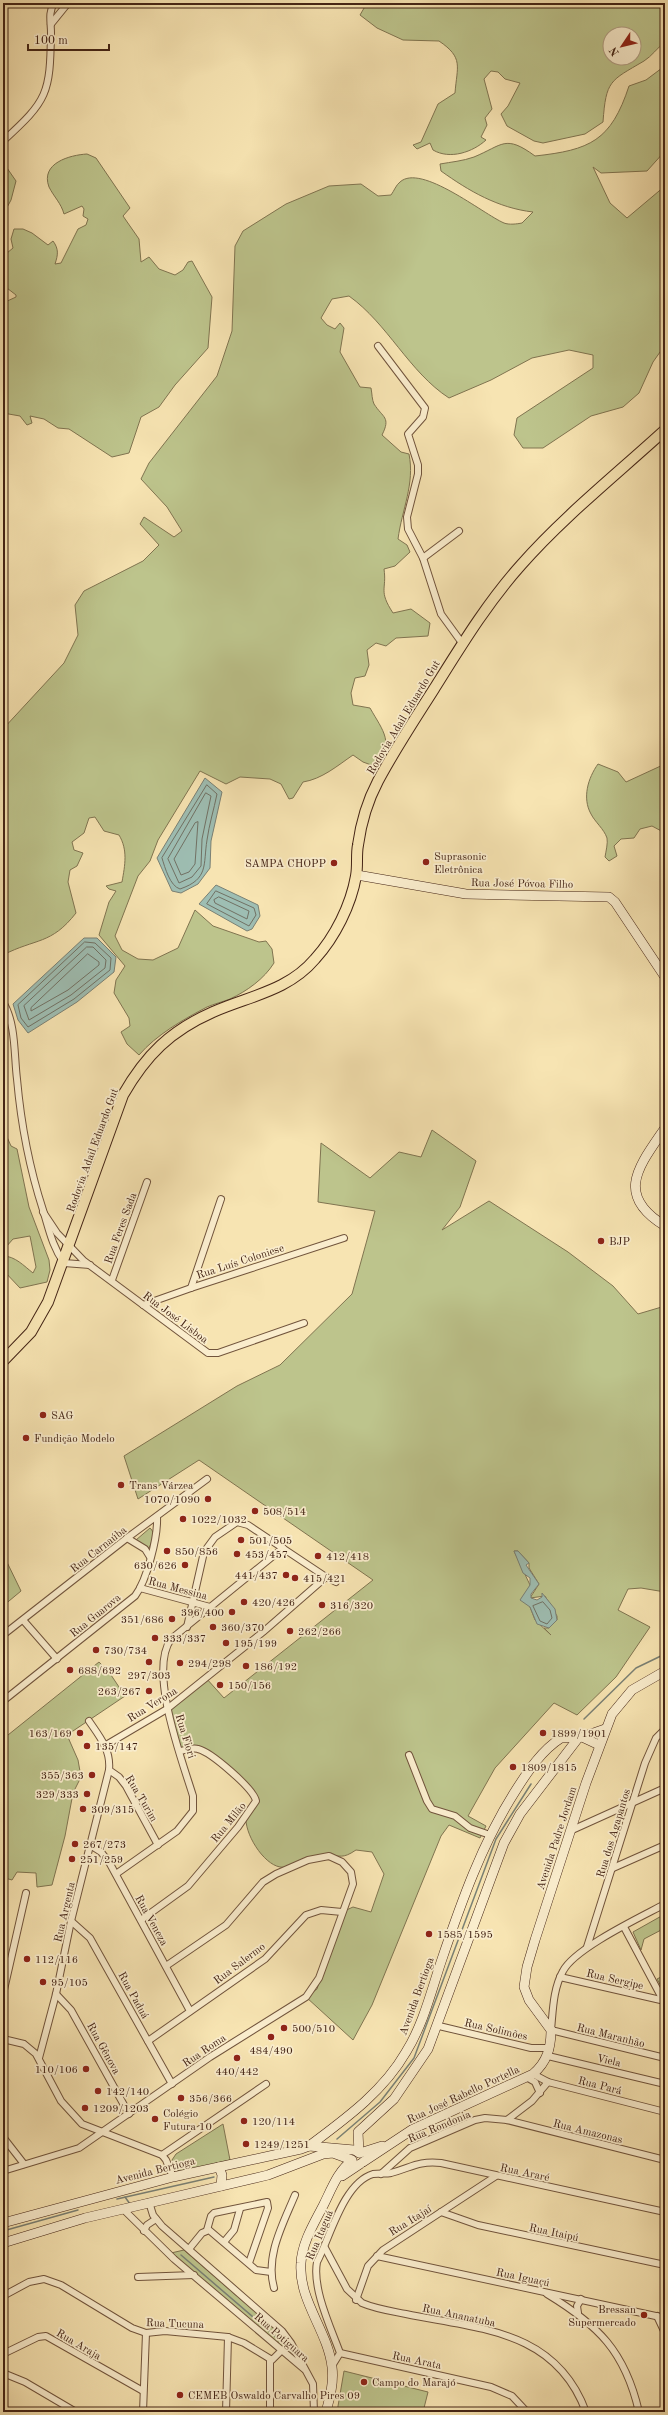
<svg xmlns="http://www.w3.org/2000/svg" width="668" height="2415" font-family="'Old Standard TT',serif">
  <rect width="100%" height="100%" fill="#f7e4b2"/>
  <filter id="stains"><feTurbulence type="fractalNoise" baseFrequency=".005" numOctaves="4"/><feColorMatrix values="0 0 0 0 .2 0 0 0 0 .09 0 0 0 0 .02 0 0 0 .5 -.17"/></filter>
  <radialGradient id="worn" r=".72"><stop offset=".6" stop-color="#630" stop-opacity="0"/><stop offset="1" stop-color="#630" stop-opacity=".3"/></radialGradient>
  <g fill="#bdc48c" stroke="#807450" fill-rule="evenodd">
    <path d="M367 3H665V42C657 48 652 56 644 61 610 81 606 80 603 122L585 134 543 143 534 141 507 126 501 114 508 106 520 83 505 79 498 72 491 71 484 79 492 109 485 118 487 125 481 137 486 140C473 152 450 160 433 150L430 143 417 149 413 145 421 142 438 104 455 93C457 66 464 58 439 41L403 40 377 28 360 15ZM610 34H634V58H610Z"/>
    <path d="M662 68 665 151 647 171 601 173 593 167 610 203 627 218 665 186V345L653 362 639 393 623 407 591 416 543 448H523L514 435 517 418 593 368V355L569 350 532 358 491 380 449 398C409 372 388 324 349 296L332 299 321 318 327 325 335 329 340 323 344 328 340 352 360 387 371 388C372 393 372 400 374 404 383 418 391 417 382 435L401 452 409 454C415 484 402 509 398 539L407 545 410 552 395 566 384 569C387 590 378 590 393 613L411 609 430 623 428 636 396 638 386 646 376 643 367 650 369 665 365 676 355 678 351 693 353 705 370 708C383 731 396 744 374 766L363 762 353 755C337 766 322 779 303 782L293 798 289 799 281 784 270 779 240 777 226 784 200 771 158 840 150 861 138 876 115 936 122 950 138 959 153 960 178 948 195 910 213 926 259 942 266 941 272 949 274 963C264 979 247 991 230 999 222 1002 214 1004 207 1007 184 1019 156 1035 139 1055L127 1044 121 1032 130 1026 129 1018 114 993 116 980 125 966 99 935 109 902 116 891 109 889 106 886 122 882C125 865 128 850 119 835L104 831 95 817 89 818 84 833 72 842 74 850 83 853 77 866 70 870 68 882 76 913C51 945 36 938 3 955V729L64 663 78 635 75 605 84 591 143 561 159 545 140 524 144 517 174 537 182 531 167 507 141 479 149 463 217 376 232 331 235 246 243 231 286 204 329 186 361 184 378 196 391 195C394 191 396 185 400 182 421 163 483 214 504 223 509 225 517 224 522 223L533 212C498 208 469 191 441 171L440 164C451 162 463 161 474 157 503 145 505 134 535 156 590 150 611 141 629 86L646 80Z"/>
    <path d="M3 154 6 158 7 168 16 181 11 200 4 213Z"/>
    <path d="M87 154 96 158 130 208 123 216 139 239 141 262 149 257 159 269 175 275 183 270 188 262 192 261 212 297 208 348 175 385 159 407 141 417 129 453 112 457 69 429 58 428 44 419 30 416 32 423 27 425 20 416 3 413V303L16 297V295L3 285V253H7L13 248 11 239 14 229H23L32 233 48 245 53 241C59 249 58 255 55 264L61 263 78 229 86 225 88 219 83 216 84 209 82 206 64 214C61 203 54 197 49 187 40 163 70 155 87 154Z"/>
    <path d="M598 764 618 772 626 782 665 764V833L652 826 640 829 634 838 621 839 614 846 617 856 609 861 605 857C606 851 608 843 607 838 604 829 595 822 591 814 582 798 588 778 598 764Z"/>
    <path d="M3 1128 11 1146 17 1149 29 1207 49 1260 50 1270 47 1282 20 1288 3 1270V1256C15 1256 24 1266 33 1273L36 1267 30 1236 13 1239 6 1247 3 1248Z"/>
    <path d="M432 1130 476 1161 460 1207 442 1230 489 1201 568 1252 613 1286 638 1314 665 1306V1592L641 1588 628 1589 618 1610 650 1627 616 1677 577 1715 554 1703 495 1768 468 1816 486 1826 480 1838 449 1825 441 1836 372 2005 353 2040 306 1997 317 1989 342 1912 353 1907 371 1912 384 1874 372 1852 356 1850C341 1860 342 1854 328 1857 313 1860 295 1870 280 1867 263 1864 244 1833 246 1816 247 1810 252 1803 255 1797L203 1751H180L167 1709 206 1678 224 1698 373 1580 199 1460 138 1499 124 1456 237 1386 280 1365 352 1294 375 1211 318 1202 321 1143 370 1178 399 1152 421 1157ZM514 1551H518L529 1563V1568L539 1584 530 1598 545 1596 557 1616V1620L549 1628H544L551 1635 535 1620 530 1607V1585Z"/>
    <path d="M150 1528C156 1533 152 1541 149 1548L145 1547 136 1540Z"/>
    <path d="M3 1554 21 1591 3 1606Z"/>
    <path d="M99 1662 109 1672 125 1696 67 1735 78 1760 81 1777 73 1793 65 1836 52 1885 37 1887 36 1873 17 1872 12 1880 5 1878 3 1885V1739Z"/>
    <path d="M665 1914 663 1929 644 1939 641 1950 633 1932Z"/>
    <path d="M665 1975V1993L657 1979Z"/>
    <path d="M223 2124 230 2160 182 2172 177 2170 172 2160 176 2154Z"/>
    <path d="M184 2250 281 2334 293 2355 171 2253Z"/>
    <path d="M344 2371 428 2392 423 2412H337Z"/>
  </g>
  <g fill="#9ebeb3" stroke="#7a8074">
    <path d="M205 778 222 792 211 841 210 868 198 884 181 893 172 891 157 858Z"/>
    <path d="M216 885 258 905 260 916 252 929 247 931 199 904Z"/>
    <path d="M84 938H97L116 957 114 972 77 1002 28 1033 18 1020 13 1004Z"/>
    <path d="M514 1551H518L529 1563 526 1565 539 1584 531 1594V1598L537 1600 542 1597V1593L555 1609 557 1620 549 1628 537 1624 530 1607 520 1600 530 1585V1578L523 1573Z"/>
  </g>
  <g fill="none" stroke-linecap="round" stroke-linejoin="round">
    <g stroke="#717164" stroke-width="1">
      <path d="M207 785 217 794C214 809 209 825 207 840 203 865 209 879 180 889 170 886 165 868 162 858Z"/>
      <path d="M206 793 211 796 202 839 201 866 192 877 179 883 168 859Z"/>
      <path d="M198 822 195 864 189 872 181 875 174 859 195 823Z"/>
      <path d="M216 891 254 908 256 915 249 926 207 904Z"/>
      <path d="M219 897 249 911 247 919 215 903 214 900Z"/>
      <path d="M85 942 95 943 111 958 110 970 74 999 28 1027 21 1018 18 1005Z"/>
      <path d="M87 947H93L106 960 105 968 71 995 29 1020 24 1006Z"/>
      <path d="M88 954 99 962V965L68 990 31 1011V1008Z"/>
      <path d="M543 1602 550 1610 552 1618 547 1624 540 1621 533 1606Z"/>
    </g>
    <g stroke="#7a8074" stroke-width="1.5">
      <path d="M584 1719 636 1668 665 1654"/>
      <path d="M337 2139 380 2102 414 2058 496 1839 531 1784"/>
      <path d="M125 2197 130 2204"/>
      <path d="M117 2199 214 2177"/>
      <path d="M3 2231 78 2210"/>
      <path d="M181 2255 282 2342"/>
    </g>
    <g stroke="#71543c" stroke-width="8">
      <g id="street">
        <path d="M51 24 68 3"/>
        <path d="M3 141C48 100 50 94 51 33 51 22 48 13 54 3"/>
        <path d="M378 346 425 408 423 417 408 434 418 465V474L407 517 408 529 423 558 441 614 462 643"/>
        <path d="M423 558 459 531"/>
        <path d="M3 1002C16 1023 14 1055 17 1079 21 1124 29 1167 43 1210 49 1229 52 1246 64 1263L90 1265"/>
        <path d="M43 1212 57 1233 84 1261 208 1353H218L304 1323"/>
        <path d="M112 1280 147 1182"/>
        <path d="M191 1288 221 1199"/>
        <path d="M143 1305 191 1288 344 1238"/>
        <path d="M127 1538 145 1549 150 1557"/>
        <path d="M326 1577 336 1582"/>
        <path d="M140 1588 210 1607"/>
        <path d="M23 1620 57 1659"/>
        <path d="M3 1635 127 1538 207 1479"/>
        <path d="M3 1701 135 1596C147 1580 158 1537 157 1517"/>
        <path d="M89 1721C100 1737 111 1750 109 1770L119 1777 126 1786 158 1845"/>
        <path d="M106 1745 167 1709 263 1632 326 1577 248 1525 237 1522 215 1537 204 1552 187 1627"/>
        <path d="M409 1755 427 1801 432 1809 455 1816 470 1828 490 1835"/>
        <path d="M572 1830 665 1788"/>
        <path d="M90 1845 101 1852 109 1862 190 2011"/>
        <path d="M613 1868 665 1845"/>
        <path d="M116 1874 177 1831 193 1811V1796C182 1760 148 1671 171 1639L283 1548"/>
        <path d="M665 1904C641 1917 575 1948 563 1971 553 1989 553 2010 551 2030L665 2058"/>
        <path d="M141 1920 188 1886 238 1827 256 1801C254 1789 211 1752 198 1749 193 1747 186 1750 180 1751"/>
        <path d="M71 1921 90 1938 172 2084"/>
        <path d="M624 1927 663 2000"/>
        <path d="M587 1947 645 1763 656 1738 665 1729"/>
        <path d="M560 1977 665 2001"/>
        <path d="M3 1994 26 1893"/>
        <path d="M56 1994 71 2010 129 2114"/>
        <path d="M439 2026 531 2048H550"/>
        <path d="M3 2039 24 2044 36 2054 61 2101 82 2124 162 2155 166 2160 173 2177"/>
        <path d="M148 2041 265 1959 306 1915 321 1910 342 1912"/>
        <path d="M548 2056 665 2084"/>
        <path d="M39 2058 56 1994 71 1921 109 1770"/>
        <path d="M533 2074 548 2082 665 2112"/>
        <path d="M526 2077 535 2082 540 2093"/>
        <path d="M507 2120 532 2101 548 2082"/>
        <path d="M3 2137 24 2164"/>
        <path d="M162 2155 266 2084"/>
        <path d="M3 2171 79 2148 210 2057 306 1997 319 1978 335 1934 353 1884 351 1872 342 1862 329 1856 308 1860 276 1874 263 1882 226 1925 166 1966"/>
        <path d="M381 2174 410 2148 475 2120 485 2118 507 2120 665 2160"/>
        <path d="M149 2202 153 2215 162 2226 282 2331 291 2343 313 2384 314 2412"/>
        <path d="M123 2209 174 2259 304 2369"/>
        <path d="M441 2212 478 2225 665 2265"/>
        <path d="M207 2230 211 2216 214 2213 267 2202 268 2208 249 2263"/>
        <path d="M144 2231 147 2225 156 2219"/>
        <path d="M224 2242 234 2230 240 2209"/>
        <path d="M325 2248 347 2289 362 2303C376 2309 391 2311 406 2314 480 2329 556 2330 586 2412"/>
        <path d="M189 2249 202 2233 209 2230 256 2270 271 2272"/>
        <path d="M377 2256 665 2318"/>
        <path d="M138 2277 194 2275"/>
        <path d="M274 2288C265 2256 283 2224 295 2195"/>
        <path d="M547 2294C598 2325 625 2351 639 2412"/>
        <path d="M3 2296 29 2282 44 2279 61 2285 132 2328 146 2333 165 2331 228 2337 244 2343 272 2360 281 2351"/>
        <path d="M356 2300 368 2266 383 2250 496 2176"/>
        <path d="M578 2313 577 2306 581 2299"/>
        <path d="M657 2316 665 2333"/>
        <path d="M340 2353 491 2387 512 2396 527 2412"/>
        <path d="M3 2354 38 2337 46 2336 143 2391"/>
        <path d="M332 2366 340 2353C331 2328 312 2289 317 2262 330 2238 343 2183 373 2174 379 2173 386 2174 391 2173 413 2167 417 2161 441 2163L665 2212"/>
        <path d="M3 2373 25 2382 76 2412"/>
        <path d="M143 2412 146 2333"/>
        <path d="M226 2412 228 2337"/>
        <path d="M270 2412V2359"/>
      </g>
    </g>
    <g stroke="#442415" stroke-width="10">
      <g id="secondary">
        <path d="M357 875 466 894 609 897 615 902 665 977"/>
        <path d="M665 1128C639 1166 614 1195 665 1226"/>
        <path d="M582 1737 605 1729"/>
        <path d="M309 2146 354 2150 358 2152"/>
        <path d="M359 2153 358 2132 394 2099 428 2049 504 1843 520 1814 579 1737"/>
        <path d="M360 2153 382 2146"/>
        <path d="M363 2162 413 2129 533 2074C547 2062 551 2048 551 2030L529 2000 524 1987 527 1967 535 1940 586 1783 612 1714 632 1690 665 1671"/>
        <path d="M219 2167 222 2175 221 2186"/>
        <path d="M342 2176 360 2164"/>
        <path d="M3 2223 173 2177 301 2149 309 2146C345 2119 383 2092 406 2052 423 2025 431 1992 441 1962 461 1903 482 1843 516 1790 528 1771 542 1750 561 1738L582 1737 599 1745"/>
        <path d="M3 2243 85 2218 268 2175 323 2154 333 2153 352 2160"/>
        <path d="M326 2412C330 2397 334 2382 332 2367 328 2331 298 2300 301 2263 302 2242 315 2222 324 2204 331 2190 339 2169 352 2161"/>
      </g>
    </g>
    <g stroke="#442415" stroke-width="12">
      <path id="primary" d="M3 1361 31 1332 48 1302 123 1095C146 1055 170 1031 213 1012 249 996 288 991 315 959 335 937 351 905 356 876 358 866 356 855 358 845 361 823 368 800 378 781 395 749 415 719 434 689 461 646 487 603 521 565 562 518 618 473 665 430"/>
    </g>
    <use href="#street" stroke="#faedcd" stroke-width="6"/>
    <use href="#secondary" stroke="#faedcd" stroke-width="9"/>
    <use href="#primary" stroke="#f7e4b2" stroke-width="10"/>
  </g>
  <g fill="#8f2418" stroke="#faedcd" stroke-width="1.5">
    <circle cx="426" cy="862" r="4"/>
    <circle cx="334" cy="863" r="4"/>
    <circle cx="601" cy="1241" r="4"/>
    <circle cx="43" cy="1415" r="4"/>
    <circle cx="26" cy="1438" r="4"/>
    <circle cx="121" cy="1485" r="4"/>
    <circle cx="208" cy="1499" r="4"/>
    <circle cx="255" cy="1511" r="4"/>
    <circle cx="183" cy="1519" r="4"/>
    <circle cx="241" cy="1540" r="4"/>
    <circle cx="167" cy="1551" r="4"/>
    <circle cx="237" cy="1554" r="4"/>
    <circle cx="318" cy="1556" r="4"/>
    <circle cx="185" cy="1565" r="4"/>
    <circle cx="286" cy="1575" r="4"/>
    <circle cx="295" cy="1578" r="4"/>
    <circle cx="244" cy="1602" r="4"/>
    <circle cx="322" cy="1605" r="4"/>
    <circle cx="232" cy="1612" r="4"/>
    <circle cx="172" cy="1619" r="4"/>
    <circle cx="213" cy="1627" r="4"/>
    <circle cx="290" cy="1631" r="4"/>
    <circle cx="155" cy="1638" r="4"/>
    <circle cx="226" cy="1643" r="4"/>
    <circle cx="96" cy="1650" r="4"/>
    <circle cx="149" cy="1662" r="4"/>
    <circle cx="180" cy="1663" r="4"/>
    <circle cx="246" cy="1666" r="4"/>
    <circle cx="70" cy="1670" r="4"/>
    <circle cx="220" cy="1685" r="4"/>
    <circle cx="149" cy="1691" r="4"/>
    <circle cx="80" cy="1733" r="4"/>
    <circle cx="543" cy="1733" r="4"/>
    <circle cx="87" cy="1746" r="4"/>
    <circle cx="513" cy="1767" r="4"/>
    <circle cx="92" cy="1775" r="4"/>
    <circle cx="87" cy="1794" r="4"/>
    <circle cx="83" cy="1809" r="4"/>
    <circle cx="75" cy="1844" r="4"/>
    <circle cx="72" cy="1859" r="4"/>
    <circle cx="429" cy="1934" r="4"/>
    <circle cx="27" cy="1959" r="4"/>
    <circle cx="43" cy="1982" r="4"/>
    <circle cx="284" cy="2028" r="4"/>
    <circle cx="271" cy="2037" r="4"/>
    <circle cx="237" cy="2058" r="4"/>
    <circle cx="86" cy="2069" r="4"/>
    <circle cx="98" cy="2091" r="4"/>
    <circle cx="181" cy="2098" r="4"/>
    <circle cx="85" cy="2108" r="4"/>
    <circle cx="155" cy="2119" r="4"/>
    <circle cx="244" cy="2121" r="4"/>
    <circle cx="246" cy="2144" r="4"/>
    <circle cx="644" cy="2315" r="4"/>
    <circle cx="364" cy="2382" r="4"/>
    <circle cx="180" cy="2395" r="4"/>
  </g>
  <g text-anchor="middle" stroke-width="3.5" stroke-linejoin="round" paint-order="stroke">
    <g font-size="11" fill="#442415" stroke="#faedcd">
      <text transform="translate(403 717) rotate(-59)" y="4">Rodovia Adail Eduardo Gut</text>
      <text transform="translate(522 883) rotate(1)" y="4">Rua José Póvoa Filho</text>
      <text transform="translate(92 1150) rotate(-70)" y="4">Rodovia Adail Eduardo Gut</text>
      <text transform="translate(120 1228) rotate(-70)" y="4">Rua Feres Sada</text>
      <text transform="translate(240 1261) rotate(-18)" y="4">Rua Luís Coloniese</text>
      <text transform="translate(176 1317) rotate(37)" y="4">Rua José Lisboa</text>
      <text transform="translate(98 1549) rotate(-38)" y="4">Rua Carnaúba</text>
      <text transform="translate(178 1588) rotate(15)" y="4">Rua Messina</text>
      <text transform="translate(95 1615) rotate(-39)" y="4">Rua Guarova</text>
      <text transform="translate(152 1704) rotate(-32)" y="4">Rua Verona</text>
      <text transform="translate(186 1736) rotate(73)" y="4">Rua Fiori</text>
      <text transform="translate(142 1798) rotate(59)" y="4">Rua Turim</text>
      <text transform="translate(228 1822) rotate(-51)" y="4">Rua Milão</text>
      <text transform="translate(613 1833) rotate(-73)" y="4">Rua dos Agapantos</text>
      <text transform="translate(556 1838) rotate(-72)" y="4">Avenida Padre Jordam</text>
      <text transform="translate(64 1912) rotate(-77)" y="4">Rua Argenta</text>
      <text transform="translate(152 1920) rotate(61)" y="4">Rua Veneza</text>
      <text transform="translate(239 1963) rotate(-37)" y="4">Rua Salermo</text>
      <text transform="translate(615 1979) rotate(13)" y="4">Rua Sergipe</text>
      <text transform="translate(134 1995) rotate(61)" y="4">Rua Paduá</text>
      <text transform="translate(416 1996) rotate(-70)" y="4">Avenida Bertioga</text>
      <text transform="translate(496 2029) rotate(13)" y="4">Rua Solimões</text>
      <text transform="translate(611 2035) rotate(14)" y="4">Rua Maranhão</text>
      <text transform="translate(104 2048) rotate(61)" y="4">Rua Gênova</text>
      <text transform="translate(204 2050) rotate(-34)" y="4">Rua Roma</text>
      <text transform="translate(609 2060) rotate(13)" y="4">Viela</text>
      <text transform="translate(600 2085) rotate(14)" y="4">Rua Pará</text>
      <text transform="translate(463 2094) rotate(-25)" y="4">Rua José Rabello Portella</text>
      <text transform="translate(439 2126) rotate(-23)" y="4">Rua Rondonia</text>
      <text transform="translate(588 2131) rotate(14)" y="4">Rua Amazonas</text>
      <text transform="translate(155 2170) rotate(-14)" y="4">Avenida Bertioga</text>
      <text transform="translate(525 2172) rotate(12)" y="4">Rua Araré</text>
      <text transform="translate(410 2220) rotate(-32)" y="4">Rua Itajaí</text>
      <text transform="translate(554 2232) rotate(12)" y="4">Rua Itaipú</text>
      <text transform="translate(319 2235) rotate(-67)" y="4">Rua Itaguá</text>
      <text transform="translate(523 2277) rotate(12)" y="4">Rua Iguaçú</text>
      <text transform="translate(459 2315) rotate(12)" y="4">Rua Ananatuba</text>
      <text transform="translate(175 2323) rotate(2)" y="4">Rua Tucuna</text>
      <text transform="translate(282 2337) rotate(41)" y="4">Rua Potiguara</text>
      <text transform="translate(79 2344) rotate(30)" y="4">Rua Araja</text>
      <text transform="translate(417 2360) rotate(12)" y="4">Rua Arata</text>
    </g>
    <g font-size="11" fill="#442415" stroke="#faedcd" text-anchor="start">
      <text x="434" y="860">Suprasonic<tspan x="434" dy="13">Eletrônica</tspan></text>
      <text x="326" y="867" text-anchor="end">SAMPA CHOPP</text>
      <text x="609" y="1245">BJP</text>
      <text x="51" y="1419">SAG</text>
      <text x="34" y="1442">Fundição Modelo</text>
      <text x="129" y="1489">Trans Várzea</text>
      <text x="200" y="1503" text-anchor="end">1070/1090</text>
      <text x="263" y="1515">508/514</text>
      <text x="191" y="1523">1022/1032</text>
      <text x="249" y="1544">501/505</text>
      <text x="175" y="1555">850/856</text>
      <text x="245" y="1558">453/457</text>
      <text x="326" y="1560">412/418</text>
      <text x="177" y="1569" text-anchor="end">630/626</text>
      <text x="278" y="1579" text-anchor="end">441/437</text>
      <text x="303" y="1582">415/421</text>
      <text x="252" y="1606">420/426</text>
      <text x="330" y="1609">316/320</text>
      <text x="224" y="1616" text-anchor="end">396/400</text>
      <text x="164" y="1623" text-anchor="end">351/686</text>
      <text x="221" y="1631">360/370</text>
      <text x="298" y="1635">262/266</text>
      <text x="163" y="1642">333/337</text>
      <text x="234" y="1647">195/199</text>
      <text x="104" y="1654">730/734</text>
      <text x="188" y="1667">294/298</text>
      <text x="254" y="1670">186/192</text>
      <text x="78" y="1674">688/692</text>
      <text x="149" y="1679" text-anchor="middle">297/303</text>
      <text x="228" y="1689">150/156</text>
      <text x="141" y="1695" text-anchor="end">263/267</text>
      <text x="72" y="1737" text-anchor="end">163/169</text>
      <text x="551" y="1737">1899/1901</text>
      <text x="95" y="1750">135/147</text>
      <text x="521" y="1771">1809/1815</text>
      <text x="84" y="1779" text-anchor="end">355/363</text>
      <text x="79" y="1798" text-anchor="end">329/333</text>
      <text x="91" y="1813">309/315</text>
      <text x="83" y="1848">267/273</text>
      <text x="80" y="1863">251/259</text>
      <text x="437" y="1938">1585/1595</text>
      <text x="35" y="1963">112/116</text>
      <text x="51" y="1986">95/105</text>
      <text x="292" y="2032">500/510</text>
      <text x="271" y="2054" text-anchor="middle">484/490</text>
      <text x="78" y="2073" text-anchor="end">110/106</text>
      <text x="237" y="2075" text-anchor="middle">440/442</text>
      <text x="106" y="2095">142/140</text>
      <text x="189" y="2102">356/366</text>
      <text x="93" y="2112">1209/1203</text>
      <text x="163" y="2117">Colégio<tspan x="163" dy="13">Futura 10</tspan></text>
      <text x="252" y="2125">120/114</text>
      <text x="254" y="2148">1249/1251</text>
      <text x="636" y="2313" text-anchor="end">Bressan<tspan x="636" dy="13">Supermercado</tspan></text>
      <text x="372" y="2386">Campo do Marajó</text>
      <text x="188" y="2399">CEMEB Oswaldo Carvalho Pires 09</text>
    </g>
  </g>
  <rect width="668" height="2415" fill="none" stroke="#f7e4b2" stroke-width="16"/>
  <rect x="4" y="4" width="660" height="2407" fill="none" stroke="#442415" stroke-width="2"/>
  <rect x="8" y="8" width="652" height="2399" fill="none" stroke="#442415"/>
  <g transform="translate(622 46) rotate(235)"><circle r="19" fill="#faedcd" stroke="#b19d83"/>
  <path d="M0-3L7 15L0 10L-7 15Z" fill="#8f2418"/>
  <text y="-6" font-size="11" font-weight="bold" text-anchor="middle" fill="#442415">N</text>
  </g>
  <path d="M28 44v6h81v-6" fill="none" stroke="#442415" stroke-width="2"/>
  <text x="34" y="44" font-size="12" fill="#442415" stroke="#faedcd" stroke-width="3" paint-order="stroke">100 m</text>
  <rect width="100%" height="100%" filter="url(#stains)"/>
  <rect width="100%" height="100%" fill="url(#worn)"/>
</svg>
